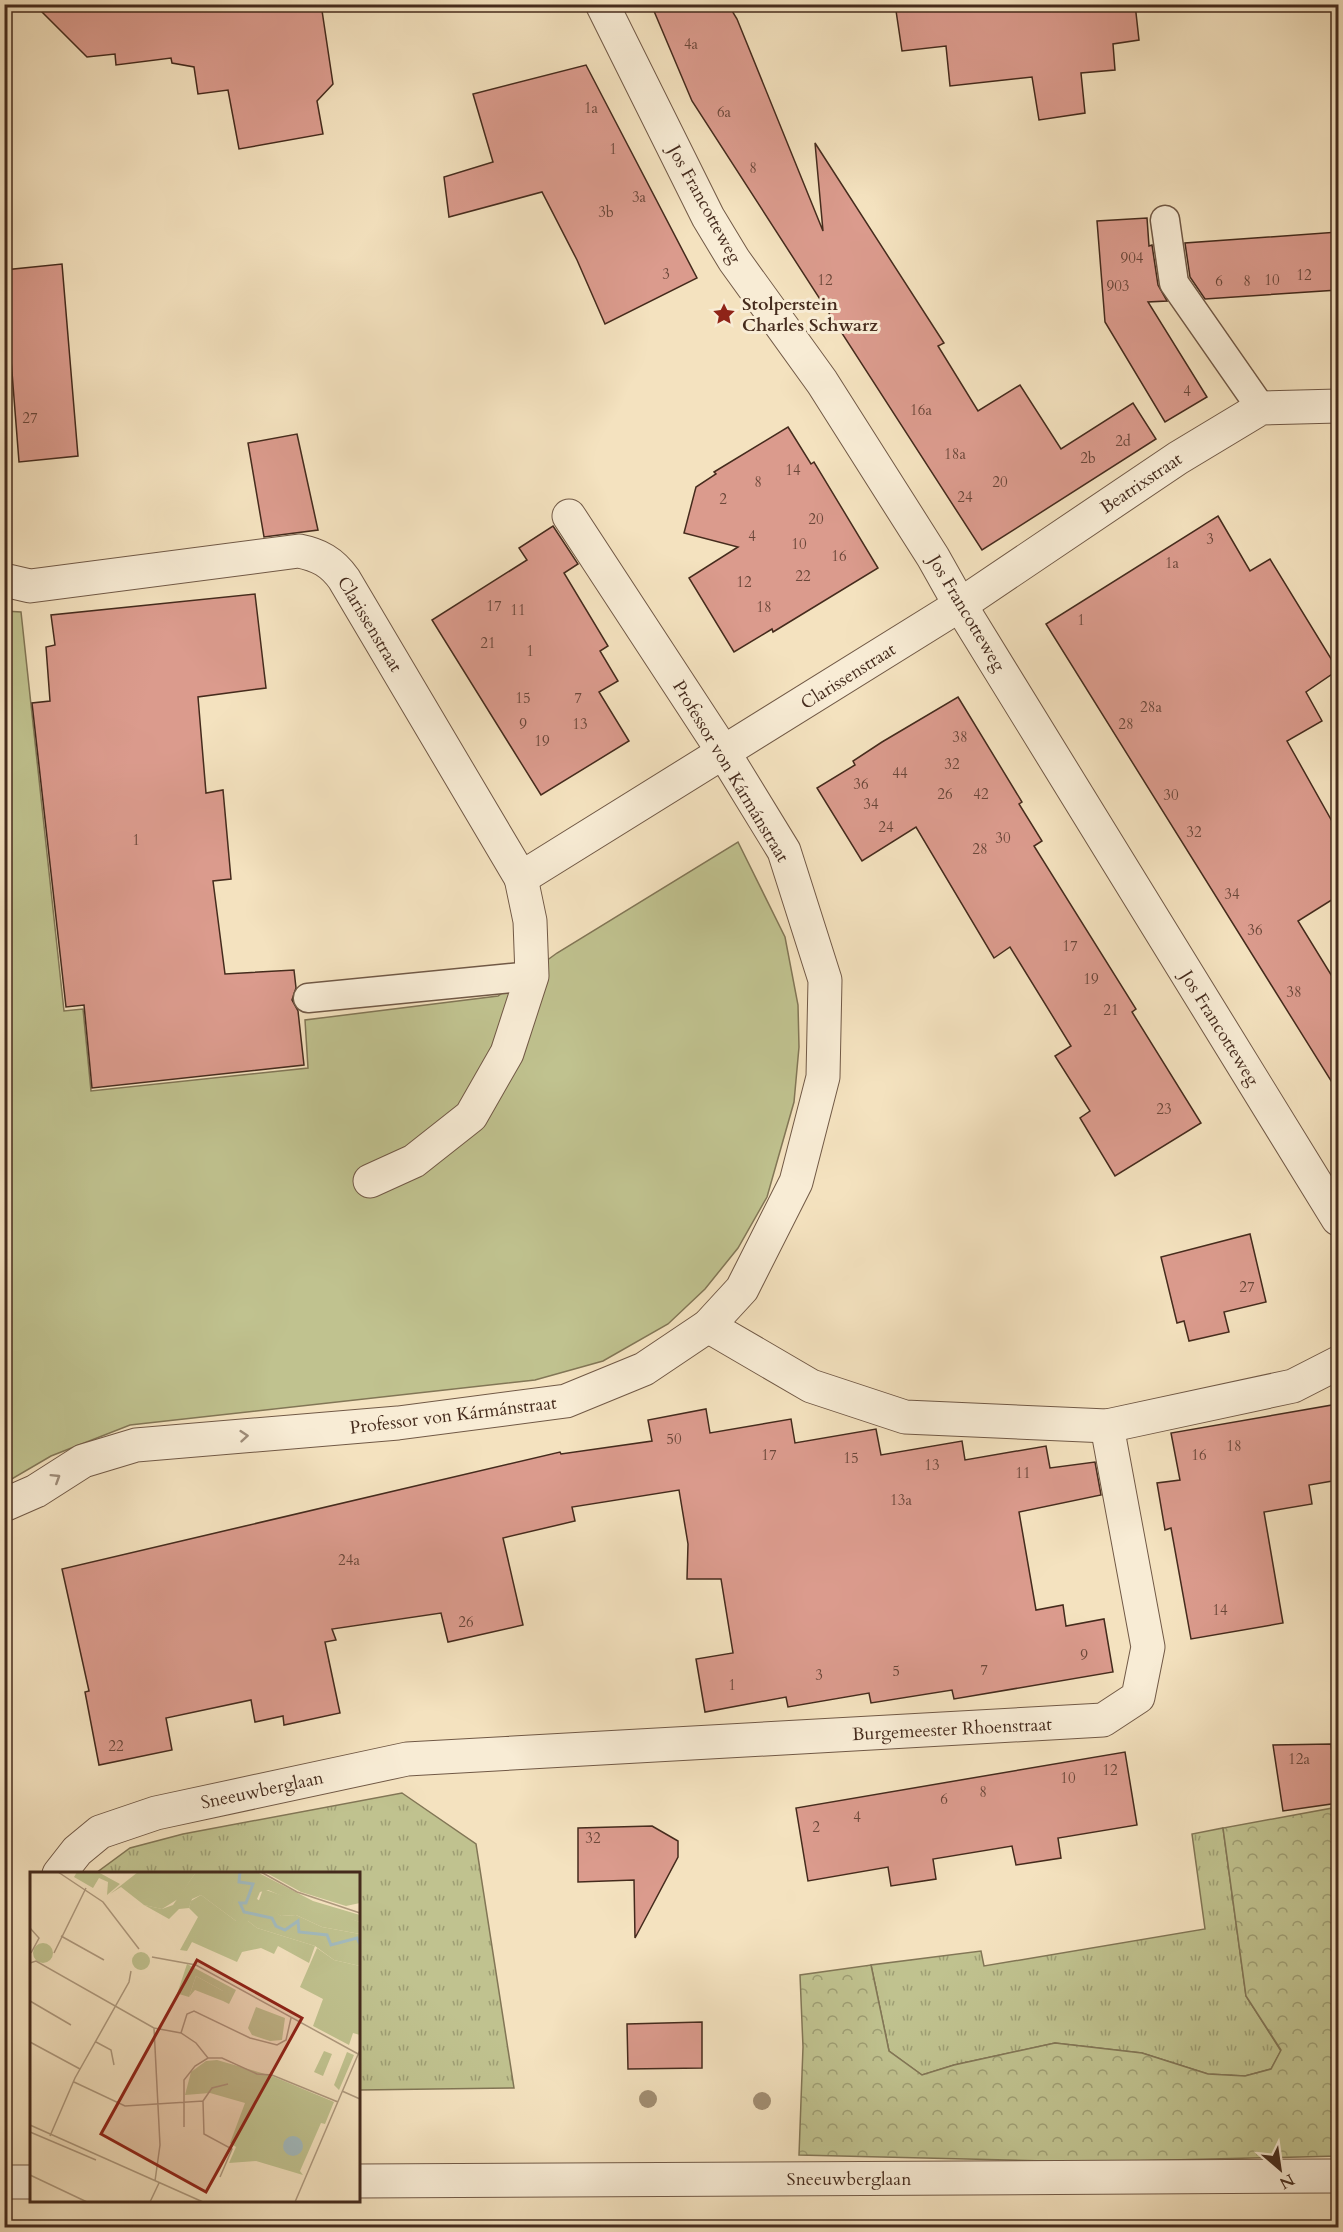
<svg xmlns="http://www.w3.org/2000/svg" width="1343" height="2232" font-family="Cardo,serif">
  <defs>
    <pattern id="grass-tufts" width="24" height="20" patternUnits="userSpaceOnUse" patternTransform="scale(1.5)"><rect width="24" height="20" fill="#c0c28f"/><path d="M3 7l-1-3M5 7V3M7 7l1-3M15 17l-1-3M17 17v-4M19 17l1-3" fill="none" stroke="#9e9e74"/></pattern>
    <pattern id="forest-crowns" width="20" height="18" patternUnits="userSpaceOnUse" patternTransform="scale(1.5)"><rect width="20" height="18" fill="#c0c28f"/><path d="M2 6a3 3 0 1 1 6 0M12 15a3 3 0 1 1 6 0" fill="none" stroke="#9e9e74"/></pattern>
  </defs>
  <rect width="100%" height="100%" fill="#f4e2bf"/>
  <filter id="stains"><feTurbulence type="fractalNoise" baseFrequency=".00333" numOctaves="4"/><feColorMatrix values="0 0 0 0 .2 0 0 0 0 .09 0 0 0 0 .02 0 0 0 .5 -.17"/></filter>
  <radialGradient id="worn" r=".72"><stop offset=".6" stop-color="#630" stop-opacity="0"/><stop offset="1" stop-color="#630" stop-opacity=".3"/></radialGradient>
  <g fill="url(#grass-tufts)" stroke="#827656" stroke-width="1.5">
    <path d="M402 1793 476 1844 514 2088 359 2090 358 1874 96 1873 130 1848 183 1834Z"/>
    <path d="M1223 1828 1246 1996 1281 2051 1271 2069 1245 2076 1208 2074 1142 2053 1055 2043 954 2065 922 2075 889 2051 871 1965 981 1951 984 1966 1205 1929 1192 1834Z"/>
  </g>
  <path fill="url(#forest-crowns)" stroke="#827656" stroke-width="1.5" d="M1338 1807V2156L1089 2162 799 2155 803 2047 800 1975 871 1965 889 2051 922 2075 954 2065 1055 2043 1142 2053 1208 2074 1245 2076 1271 2069 1281 2050 1246 1996 1223 1828Z"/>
  <path fill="#c0c28f" stroke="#827656" stroke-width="1.5" d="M4 611 21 612 64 1011 83 1009 91 1091 308 1068 305 1020 498 996 557 953 738 842 785 937 798 1005 799 1047 794 1102 767 1197 738 1248 705 1289 668 1324 603 1361 535 1380 130 1425 51 1456 5 1483Z"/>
  <g fill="#db9b8d" stroke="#452b1d" stroke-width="1.5">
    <path d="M34 4H321L333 84 317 101 323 134 239 149 228 90 198 94 194 67 172 63 171 58 116 65 115 54 87 57Z"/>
    <path d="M651 4H728L737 19 823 231 815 143 944 343 938 346 978 411 1020 385 1061 449 1133 403 1156 439 982 550 692 101Z"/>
    <path d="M895 4H1135L1139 40 1113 44 1115 70 1081 73 1085 113 1039 120 1032 77 950 86 946 46 902 51Z"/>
    <path d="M586 65 697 278 605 324 577 260 542 192 449 217 444 177 493 162 473 94Z"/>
    <path d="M1147 218 1149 246 1152 245 1158 285 1167 301 1148 302 1207 397 1165 422 1105 322 1097 221Z"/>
    <path d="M1338 232V290L1205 299 1190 277 1185 243Z"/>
    <path d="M62 264 78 456 19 462 4 270Z"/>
    <path d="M788 427 811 464 814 462 878 568 773 632 772 629 734 652 689 578 738 547 684 533 696 487 716 474 714 472Z"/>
    <path d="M297 434 318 530 264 537 248 443Z"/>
    <path d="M1218 516 1250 571 1270 559 1338 670 1306 692 1322 721 1287 741 1338 832V896L1298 921 1338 986V1092L1046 624Z"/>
    <path d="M553 526 578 564 564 573 608 646 600 651 618 681 599 692 629 741 541 795 432 620 527 560 519 548Z"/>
    <path d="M255 594 266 688 198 697 206 793 223 790 231 879 213 881 225 974 294 970 296 988 292 1000 298 1011 304 1065 92 1088 84 1005 66 1007 32 703 50 701 46 647 55 645 51 615Z"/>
    <path d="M958 697 1022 802 1019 804 1042 841 1034 846 1136 1009 1132 1012 1201 1123 1115 1176 1080 1118 1090 1111 1055 1056 1071 1046 1010 947 994 958 916 827 862 861 817 788 855 765 853 761 882 742Z"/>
    <path d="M1250 1234 1266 1302 1224 1312 1229 1332 1189 1341 1184 1321 1177 1323 1161 1257Z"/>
    <path d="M1338 1404V1480L1309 1485 1312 1504 1264 1512 1283 1623 1191 1639 1171 1528 1165 1530 1157 1483 1180 1480 1171 1433Z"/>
    <path d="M706 1409 710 1433 791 1419 795 1443 876 1429 881 1455 962 1441 965 1460 1046 1446 1050 1468 1095 1462 1101 1495 1019 1512 1036 1610 1063 1605 1066 1626 1104 1619 1113 1672 954 1699 952 1690 871 1703 869 1693 788 1707 786 1697 705 1712 696 1659 733 1653 721 1579H687L688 1544 679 1490 572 1507 575 1521 503 1538 523 1625 448 1642 441 1613 332 1629 336 1640 325 1642 340 1713 284 1725 283 1716 255 1722 251 1700 166 1718 172 1750 99 1765 85 1692 89 1691 62 1569 560 1452 561 1454 652 1441 648 1420Z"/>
    <path d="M1331 1744 1338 1803 1283 1811 1273 1745Z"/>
    <path d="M1125 1752 1137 1825 1058 1838 1061 1858 1016 1865 1012 1846 933 1859 936 1879 891 1886 888 1867 808 1881 796 1808Z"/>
    <path d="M652 1826 678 1841V1857L635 1938 634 1880 578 1882V1828Z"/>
    <path d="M702 2022V2068L628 2069 627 2024Z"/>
  </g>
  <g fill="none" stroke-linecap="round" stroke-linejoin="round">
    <g stroke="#715946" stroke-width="31">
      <g id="lane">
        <path d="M1165 220 1174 283 1261 408"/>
        <path d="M308 998 532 976"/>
      </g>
    </g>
    <g stroke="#715946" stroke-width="35">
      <g id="street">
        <path d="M602 4 708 217 734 260 822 382 933 557 960 605 1338 1219"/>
        <path d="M4 580 30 586 299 551C319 555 332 562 344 579L521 878 960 605 1178 458 1261 408 1338 406"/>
        <path d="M370 1181 414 1161 471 1116 507 1053 532 976 530 921 521 878"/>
        <path d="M708 1326 811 1386 905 1417 1107 1426 1293 1386 1338 1363"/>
        <path d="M4 1505 36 1491 83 1461 136 1445 398 1423 566 1401 644 1369 708 1326 742 1289 796 1182 823 1077 825 980 784 851 724 753 569 516"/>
        <path d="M59 1874 77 1851 100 1832 156 1813 407 1759 1103 1720 1138 1697 1148 1647 1107 1426"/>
        <path d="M358 2181 1338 2176"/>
        <path d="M4 2182H32"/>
      </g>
    </g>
    <use href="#lane" stroke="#f8ecd5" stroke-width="28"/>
    <use href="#street" stroke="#f8ecd5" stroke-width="33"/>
  </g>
  <g fill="#a28e73">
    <circle cx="648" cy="2099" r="9"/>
    <circle cx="762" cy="2101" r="9"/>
  </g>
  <defs><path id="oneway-chevron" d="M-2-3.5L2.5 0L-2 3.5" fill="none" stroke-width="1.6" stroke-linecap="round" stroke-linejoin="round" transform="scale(1.5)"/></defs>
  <g stroke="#9e8c79">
    <use href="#oneway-chevron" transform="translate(244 1436) rotate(-5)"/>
    <use href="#oneway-chevron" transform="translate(56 1478) rotate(-32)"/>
  </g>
  <defs>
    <g id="sight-bare" transform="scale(1.8)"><path d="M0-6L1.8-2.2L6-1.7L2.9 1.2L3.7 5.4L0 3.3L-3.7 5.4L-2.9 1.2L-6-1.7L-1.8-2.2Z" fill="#8f2418" stroke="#f8ecd5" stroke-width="2.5" paint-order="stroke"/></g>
  </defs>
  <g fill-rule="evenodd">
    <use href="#sight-bare" x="724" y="314"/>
  </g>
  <g text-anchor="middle" stroke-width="6" stroke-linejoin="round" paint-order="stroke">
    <g font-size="15" fill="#6a4739">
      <text x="691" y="49">4a</text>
      <text x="591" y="113">1a</text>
      <text x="724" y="117">6a</text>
      <text x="613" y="154">1</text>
      <text x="753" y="173">8</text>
      <text x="639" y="202">3a</text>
      <text x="606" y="217">3b</text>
      <text x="1132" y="263">904</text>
      <text x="666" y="279">3</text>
      <text x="1304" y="280">12</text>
      <text x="825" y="285">12</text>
      <text x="1272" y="285">10</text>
      <text x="1219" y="286">6</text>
      <text x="1247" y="286">8</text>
      <text x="1118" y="291">903</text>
      <text x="1187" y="396">4</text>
      <text x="921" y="415">16a</text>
      <text x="30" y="423">27</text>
      <text x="1123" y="446">2d</text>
      <text x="955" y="459">18a</text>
      <text x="1088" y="463">2b</text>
      <text x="793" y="475">14</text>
      <text x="758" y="487">8</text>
      <text x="1000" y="487">20</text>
      <text x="965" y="502">24</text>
      <text x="723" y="504">2</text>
      <text x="816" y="524">20</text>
      <text x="752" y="541">4</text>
      <text x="1210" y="544">3</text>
      <text x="799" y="549">10</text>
      <text x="839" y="561">16</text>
      <text x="1172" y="568">1a</text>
      <text x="803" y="581">22</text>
      <text x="744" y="587">12</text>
      <text x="494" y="611">17</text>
      <text x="764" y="612">18</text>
      <text x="518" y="615">11</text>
      <text x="1081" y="625">1</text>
      <text x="488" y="648">21</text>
      <text x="530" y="656">1</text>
      <text x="523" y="703">15</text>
      <text x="578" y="703">7</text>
      <text x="1151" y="712">28a</text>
      <text x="523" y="729">9</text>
      <text x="580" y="729">13</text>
      <text x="1126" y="729">28</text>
      <text x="960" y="742">38</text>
      <text x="542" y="746">19</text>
      <text x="952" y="769">32</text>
      <text x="900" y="778">44</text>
      <text x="861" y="789">36</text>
      <text x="945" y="799">26</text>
      <text x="981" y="799">42</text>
      <text x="1171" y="800">30</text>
      <text x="871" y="809">34</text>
      <text x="886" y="832">24</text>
      <text x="1194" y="837">32</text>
      <text x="1003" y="843">30</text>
      <text x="136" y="845">1</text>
      <text x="980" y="854">28</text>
      <text x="1232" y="899">34</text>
      <text x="1255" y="935">36</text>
      <text x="1070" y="951">17</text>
      <text x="1091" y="984">19</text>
      <text x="1294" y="997">38</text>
      <text x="1111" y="1015">21</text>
      <text x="1164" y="1114">23</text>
      <text x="1247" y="1292">27</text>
      <text x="674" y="1444">50</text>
      <text x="1234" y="1451">18</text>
      <text x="769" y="1460">17</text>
      <text x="1199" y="1460">16</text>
      <text x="851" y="1463">15</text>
      <text x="932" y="1470">13</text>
      <text x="1023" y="1478">11</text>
      <text x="901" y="1505">13a</text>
      <text x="349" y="1565">24a</text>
      <text x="1220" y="1615">14</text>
      <text x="466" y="1627">26</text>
      <text x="1084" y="1660">9</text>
      <text x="984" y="1675">7</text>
      <text x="896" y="1676">5</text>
      <text x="819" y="1680">3</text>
      <text x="732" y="1690">1</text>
      <text x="116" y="1751">22</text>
      <text x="1299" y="1764">12a</text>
      <text x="1110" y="1775">12</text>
      <text x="1068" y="1783">10</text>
      <text x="983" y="1797">8</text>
      <text x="944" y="1804">6</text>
      <text x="857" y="1822">4</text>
      <text x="816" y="1832">2</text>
      <text x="593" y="1843">32</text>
    </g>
    <g font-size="18" fill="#452b1d" stroke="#f8ecd5">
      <text transform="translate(705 204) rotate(61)" y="6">Jos Francotteweg</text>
      <text transform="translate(1141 483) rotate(-34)" y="6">Beatrixstraat</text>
      <text transform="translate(967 613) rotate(59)" y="6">Jos Francotteweg</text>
      <text transform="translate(370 624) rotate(59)" y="6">Clarissenstraat</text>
      <text transform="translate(848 676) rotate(-32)" y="6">Clarissenstraat</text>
      <text transform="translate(731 771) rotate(59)" y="6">Professor von Kármánstraat</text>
      <text transform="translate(1220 1028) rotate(58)" y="6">Jos Francotteweg</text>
      <text transform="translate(453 1415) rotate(-7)" y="6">Professor von Kármánstraat</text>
      <text transform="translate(952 1729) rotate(-3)" y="6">Burgemeester Rhoenstraat</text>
      <text transform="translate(262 1790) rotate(-12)" y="6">Sneeuwberglaan</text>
      <text x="849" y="2185">Sneeuwberglaan</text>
    </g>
    <g font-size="18" font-weight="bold" fill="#452b1d" stroke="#f8ecd5" text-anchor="start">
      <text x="742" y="310">Stolperstein<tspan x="742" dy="21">Charles Schwarz</tspan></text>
    </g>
  </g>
  <g transform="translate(30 1872)">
    <rect width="330" height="330" fill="#f4e2bf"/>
    <path d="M108 0H166L148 27 132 37 114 33 91 15 80 22ZM233 17 330 50V62L292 55 266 43 251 44 228 31ZM171 23 206 49H218L227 56 285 74 279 91 248 74 244 82 231 76 212 80 207 90 162 70 157 79 150 78 168 45 159 36 161 29ZM102 89a9 9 0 1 1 18 0a9 9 0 1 1-18 0ZM166 104 193 119V129L165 118 159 125ZM226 135 255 146 252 168 240 169 222 163 218 156ZM294 179 302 182 293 204 284 200ZM317 180 324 183 309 218 304 213Z" fill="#c0c28f"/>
    <path d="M166 0H227L283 29 330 43V50L277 35 238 18 230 20 227 27 251 44 266 43 292 55 330 62V94L304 88 285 74 227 56 218 49H206L171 23 162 27 159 36 149 37 139 47 114 33 132 37 143 33ZM235 0H330V31L316 34 271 20ZM157 92 206 118 199 132 193 129V119L166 104 159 125 149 122 146 125Z" fill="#c0c28f"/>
    <path d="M3 81a10 10 0 1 1 20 0a10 10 0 1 1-20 0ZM287 76 304 88 330 94V163L323 161 319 173 283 154 293 127 270 115ZM187 188 242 204 304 230 295 252 291 251 270 299 273 303 226 289 199 291 206 275 200 271 215 231 180 221 155 223 161 200 176 189Z" fill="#c0c28f"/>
    <path d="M47 0H68L90 12 77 23 78 10 69 6 63 16 44 5Z" fill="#c0c28f"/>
    <path d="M253 274a10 10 0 1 1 20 0a10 10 0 1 1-20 0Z" fill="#a2babe"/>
    <path fill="none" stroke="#a2babe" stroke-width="3" d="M210 0 209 10 223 12 216 31H210L214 40 242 46 246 54 255 58 268 49 269 60 297 63 301 73 327 66 330 72"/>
    <path fill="none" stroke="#ae997e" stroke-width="1.5" d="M28 0 73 30 109 77M231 0 267 20 330 41M0 56 9 66 1 81M31 64 74 88M24 81 56 16M122 85 166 93 330 183M0 91 6 89 124 156 130 273 125 309M0 129 41 153M124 156 151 161 166 171 178 186M151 161 157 142 164 139 220 166 247 173 256 168 261 146M0 170 50 197M66 170 81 178 84 193M44 210 95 234 173 229 174 262 202 277 190 305M312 219 330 227M173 229 182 216 198 212M0 253 173 330M154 255V208L165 194 178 186H192L227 202 242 203 308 230M0 260 66 288M20 264 45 206 99 110 101 99M0 303 57 330M120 330 129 311M265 330 330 178"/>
    <path fill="#8f2418" fill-opacity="0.15" stroke="#8f2418" stroke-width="3" d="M167 88 272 146 176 320 71 262Z"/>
    <rect width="330" height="330" fill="none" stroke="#452b1d" stroke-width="3"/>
  </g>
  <rect width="1343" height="2232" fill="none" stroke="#f4e2bf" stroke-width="24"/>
  <rect x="6" y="6" width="1331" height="2220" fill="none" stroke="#452b1d" stroke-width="3"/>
  <rect x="12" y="12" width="1319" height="2208" fill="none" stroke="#452b1d" stroke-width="1.5"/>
  <g transform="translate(1280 2169) rotate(151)" stroke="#f8ecd5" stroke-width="4.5" paint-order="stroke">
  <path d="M0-4.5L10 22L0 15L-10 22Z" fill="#452b1d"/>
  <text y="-9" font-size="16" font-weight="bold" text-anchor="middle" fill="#452b1d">N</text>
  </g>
  <rect width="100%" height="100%" filter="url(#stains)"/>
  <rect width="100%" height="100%" fill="url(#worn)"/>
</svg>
